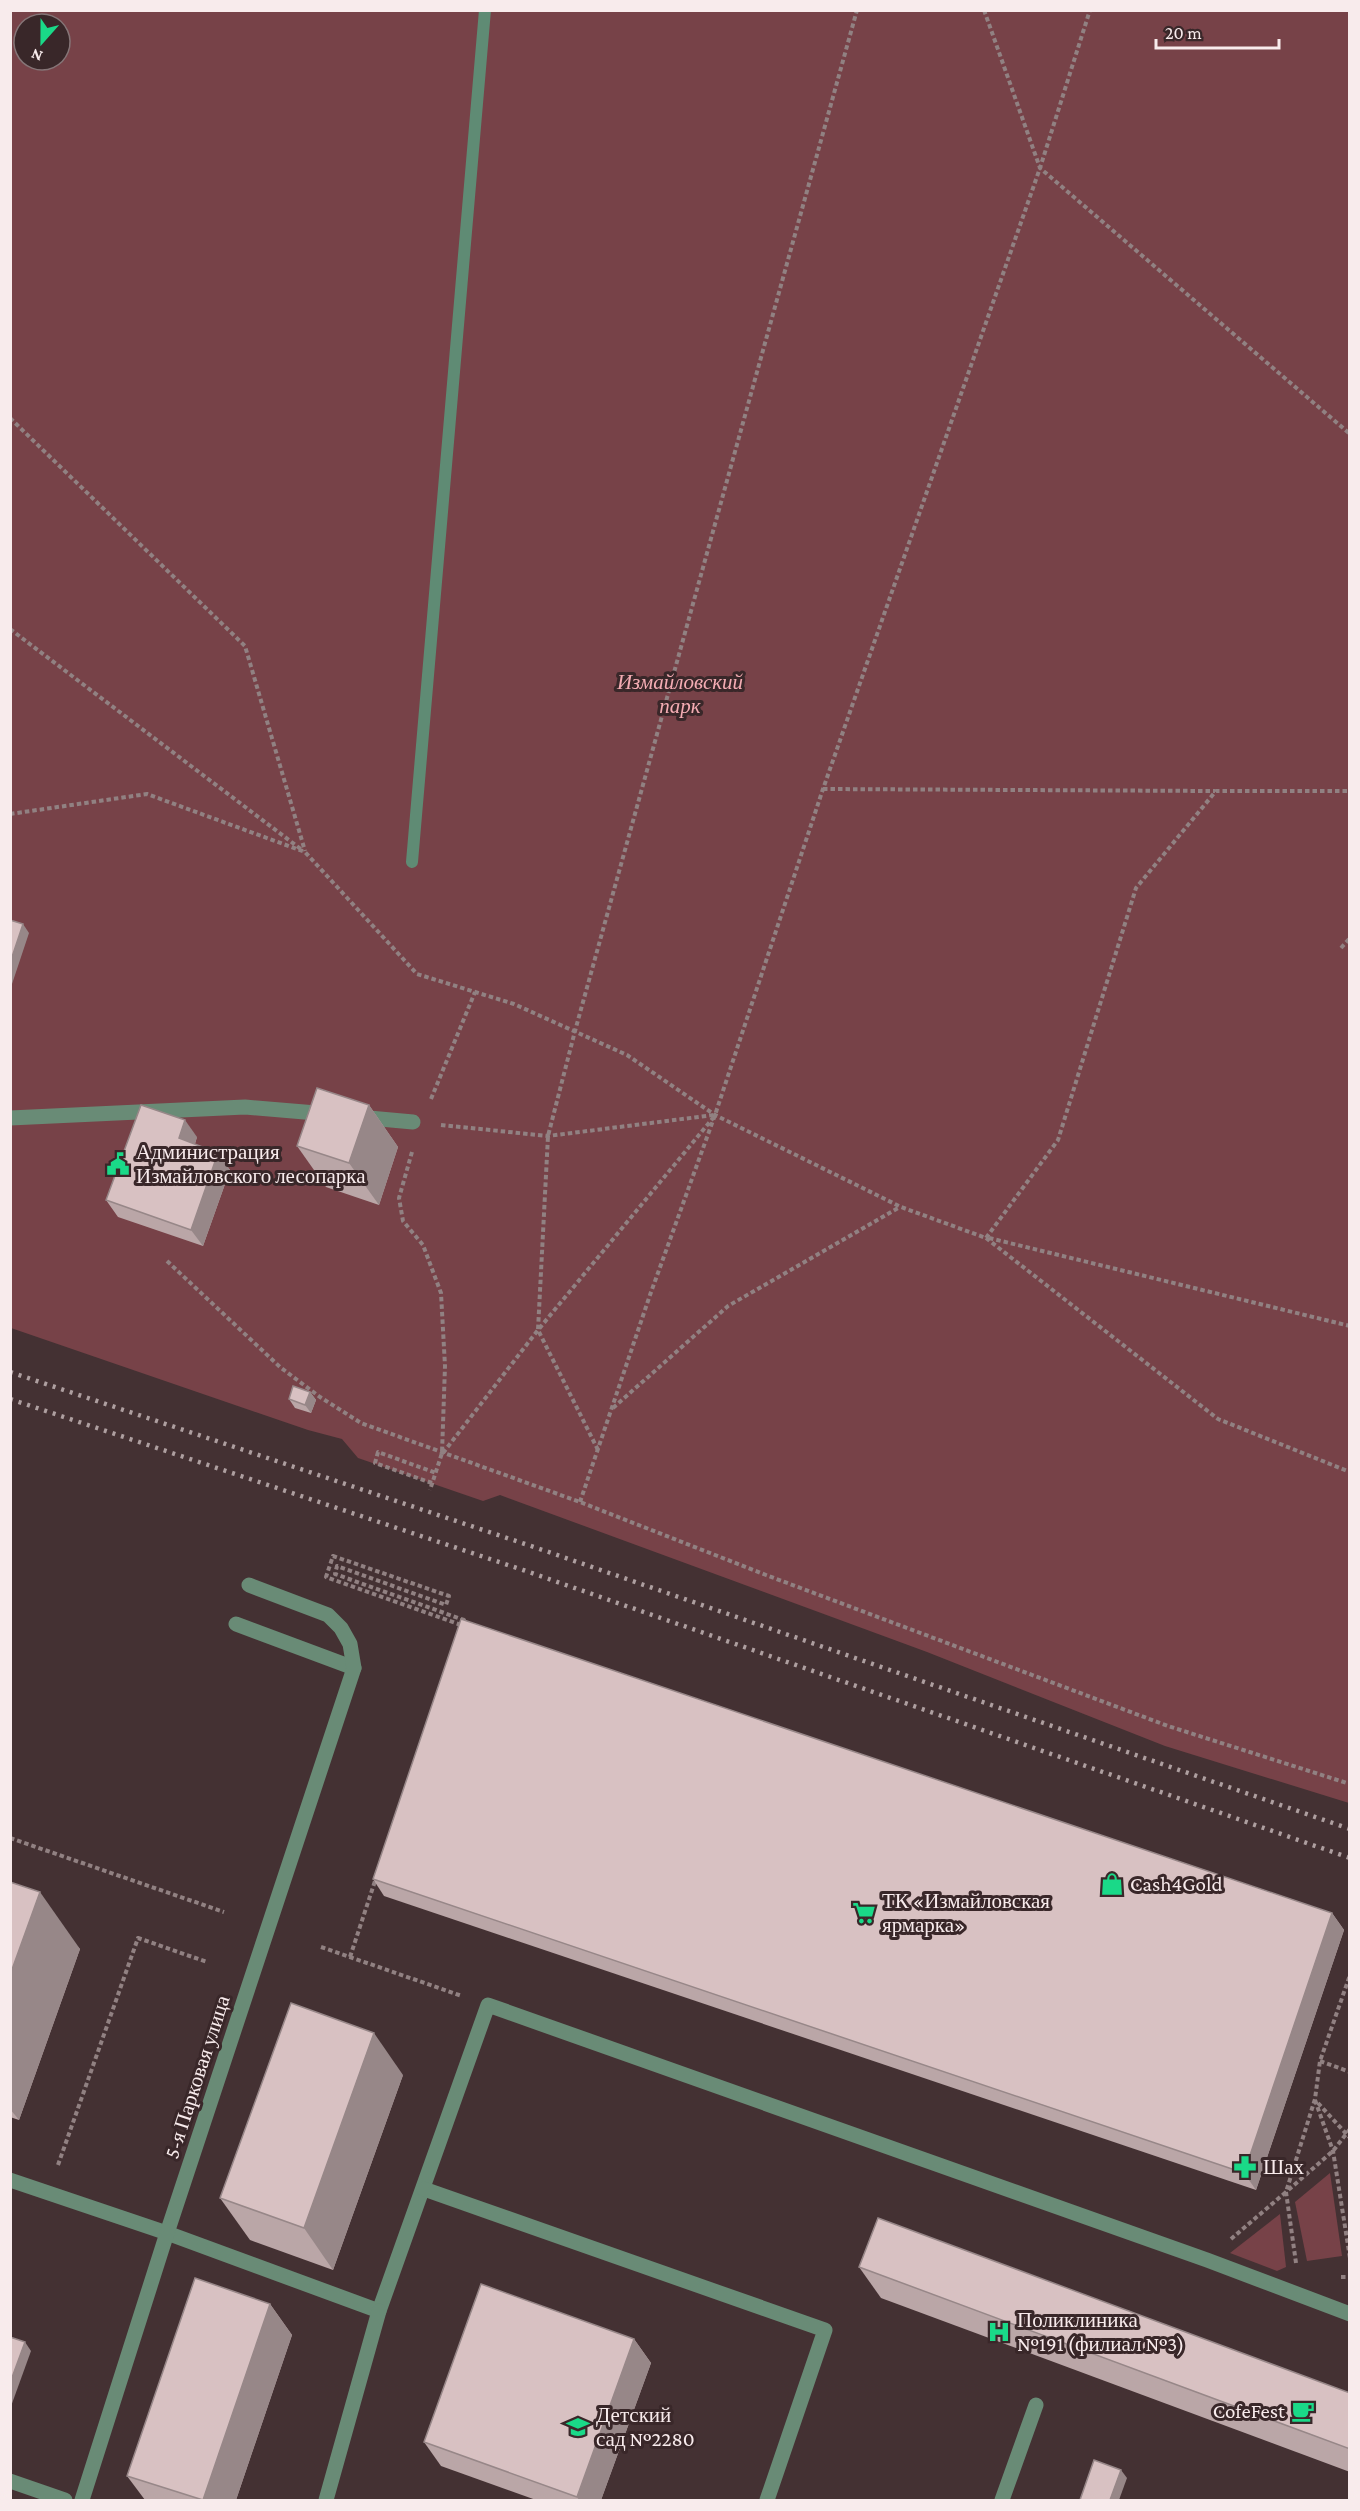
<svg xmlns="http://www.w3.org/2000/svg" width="1360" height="2511" font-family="'Crimson Pro',serif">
  <rect width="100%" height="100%" fill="#443133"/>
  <g fill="#774248" fill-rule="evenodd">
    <path d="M11 11H1349V1803L1165 1746 927 1652 500 1495 483 1501 358 1458 342 1439 308 1430 11 1328ZM24 24H60V60H24Z"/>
    <path d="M1330 2173 1342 2256 1307 2261 1295 2202Z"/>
    <path d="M1280 2214 1286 2267 1277 2271 1230 2253Z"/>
  </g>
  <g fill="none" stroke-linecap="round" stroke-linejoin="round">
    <path stroke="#5f8b74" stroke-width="12" d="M412 862 485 10"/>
    <g stroke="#918182" stroke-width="4" stroke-dasharray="4.5 3" stroke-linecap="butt">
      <path d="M984 10 1040 168 1350 434"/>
      <path d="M10 418 245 646 305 851"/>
      <path d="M10 629 302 850"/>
      <path d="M823 789 1215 791"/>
      <path d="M10 814 147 794 305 852 417 974 514 1004 627 1055 715 1115 901 1207 986 1238 1058 1140 1136 888 1216 791H1350"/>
      <path d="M1341 948 1350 938"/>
      <path d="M431 1099 475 992"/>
      <path d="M441 1125 548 1136 714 1115"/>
      <path d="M412 1152 399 1198 403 1221 423 1245 441 1293 445 1366 442 1453 430 1490"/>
      <path d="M986 1238 1218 1419 1350 1472"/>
      <path d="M989 1238 1350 1326"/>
      <path d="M167 1261 280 1367 320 1397 361 1423 580 1502 766 1575 1168 1726 1350 1784"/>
      <path d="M613 1408 728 1306 900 1207"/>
      <path d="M598 1450 538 1330 548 1136 575 1031 857 10"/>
      <path d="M443 1453 538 1330 713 1118"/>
      <path d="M432 1483 375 1463 378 1452 436 1473"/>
      <path d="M580 1502 650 1295 715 1115 823 789 1040 168 1090 10"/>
      <path d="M461 1625 326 1577 333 1556 449 1596 446 1605 337 1566 335 1574 464 1620 463 1624"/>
      <path d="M10 1838 224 1912"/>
      <path d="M321 1947 462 1996"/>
      <path d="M350 1957 376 1878"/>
      <path d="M1320 2061 1350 2072"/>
      <path d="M1315 2100 1333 2151 1350 2258"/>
      <path d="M1318 2103 1350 2138"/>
      <path d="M58 2165 138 1938 207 1962"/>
      <path d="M1231 2239 1286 2192 1315 2099 1320 2061 1350 1975"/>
      <path d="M1296 2263 1286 2192 1333 2151 1350 2129"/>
      <path d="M1341 2277H1350"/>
    </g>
    <g stroke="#698b76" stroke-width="15">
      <path d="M358 1117 413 1122"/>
      <path d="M10 1118 245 1107 328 1114"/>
      <path d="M236 1624 354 1668"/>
      <path d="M10 2180 167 2233 379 2311 488 2005 1207 2260 1350 2314"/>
      <path d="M424 2189 825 2330 767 2500"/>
      <path d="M10 2481 65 2500"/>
      <path d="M82 2500 167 2233 354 1668 350 1644 341 1628 328 1615 249 1585"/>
      <path d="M326 2500 379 2311"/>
      <path d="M1002 2500 1036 2405"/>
    </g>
    <g stroke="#ae9fa0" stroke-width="4.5" stroke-dasharray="3 6" stroke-linecap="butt">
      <path d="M10 1372 537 1548 1350 1829"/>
      <path d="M10 1399 523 1570 1350 1858"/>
    </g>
  </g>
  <g fill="#baa6a7">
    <path d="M369 1105 398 1147 379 1205 326 1187 297 1146Z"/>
    <path d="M197 1137 195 1144 218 1153 230 1170 203 1246 118 1217 106 1200Z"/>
    <path d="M310 1392 316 1400 311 1413 295 1408 289 1399Z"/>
    <path d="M373 1879 1332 1913 1344 1930 1256 2190 384 1896Z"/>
    <path d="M10 1882 80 1949 19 2120 10 2117Z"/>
    <path d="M403 2075 333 2270 250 2240 220 2198Z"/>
    <path d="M859 2267 1350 2393V2472L881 2298Z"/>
    <path d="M270 2304 292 2335 236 2500H145L127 2476Z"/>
    <path d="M634 2339 651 2363 601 2500H536L441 2466 424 2442Z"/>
  </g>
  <g fill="#978788">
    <path d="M23 924 29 933 10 990V963Z"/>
    <path d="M369 1105 398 1147 379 1205 349 1163Z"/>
    <path d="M185 1120 197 1137 191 1155 179 1138Z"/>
    <path d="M218 1153 230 1170 203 1246 191 1230Z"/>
    <path d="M310 1392 316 1400 311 1413 305 1405Z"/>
    <path d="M40 1892 80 1949 19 2120 10 2109V1975Z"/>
    <path d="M1332 1913 1344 1930 1256 2190 1244 2173Z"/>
    <path d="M374 2033 403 2075 333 2270 304 2228Z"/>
    <path d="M270 2304 292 2335 236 2500H203Z"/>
    <path d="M634 2339 651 2363 601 2500H579L577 2497Z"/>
    <path d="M25 2342 31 2351 10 2409V2383Z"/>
    <path d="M1121 2470 1127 2478 1119 2500H1110Z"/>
  </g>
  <g fill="#d8c1c2" stroke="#978788" stroke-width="1.5">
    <path d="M10 920 23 924 10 963Z"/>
    <path d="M317 1088 369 1105 349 1163 297 1146Z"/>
    <path d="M141 1105 185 1120 179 1138 218 1153 191 1230 106 1200Z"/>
    <path d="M293 1386 310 1392 305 1405 289 1399Z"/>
    <path d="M461 1619 1332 1913 1244 2173 373 1879Z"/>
    <path d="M10 1882 40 1892 10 1975Z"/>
    <path d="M291 2003 374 2033 304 2228 220 2198Z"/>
    <path d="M878 2218 1350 2393V2449L859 2267Z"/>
    <path d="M195 2278 270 2304 203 2500 127 2476Z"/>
    <path d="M481 2284 634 2339 577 2497 424 2442Z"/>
    <path d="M10 2337 25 2342 10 2383Z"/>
    <path d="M1094 2460 1121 2470 1110 2500H1080Z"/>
  </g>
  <defs>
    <g id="civic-bare" transform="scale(1.8)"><path d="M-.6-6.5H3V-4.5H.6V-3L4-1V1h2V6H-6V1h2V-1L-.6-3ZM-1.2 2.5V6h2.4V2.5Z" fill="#1ad988" stroke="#392729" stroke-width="2.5" paint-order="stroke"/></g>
    <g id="shop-bare" transform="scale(1.8)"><path d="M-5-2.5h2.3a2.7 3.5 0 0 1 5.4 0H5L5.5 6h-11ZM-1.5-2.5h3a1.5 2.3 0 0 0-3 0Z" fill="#1ad988" stroke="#392729" stroke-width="2.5" paint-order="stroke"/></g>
    <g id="supermarket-bare" transform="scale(1.8)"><path d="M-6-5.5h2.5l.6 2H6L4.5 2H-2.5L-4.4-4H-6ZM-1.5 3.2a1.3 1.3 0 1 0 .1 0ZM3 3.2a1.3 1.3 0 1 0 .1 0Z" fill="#1ad988" stroke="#392729" stroke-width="2.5" paint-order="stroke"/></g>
    <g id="pharmacy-bare" transform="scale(1.8)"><path d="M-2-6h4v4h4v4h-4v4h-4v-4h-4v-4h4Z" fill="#1ad988" stroke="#392729" stroke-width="2.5" paint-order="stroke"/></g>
    <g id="hospital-bare" transform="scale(1.8)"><path d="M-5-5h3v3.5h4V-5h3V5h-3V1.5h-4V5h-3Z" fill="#1ad988" stroke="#392729" stroke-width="2.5" paint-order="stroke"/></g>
    <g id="cafe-bare" transform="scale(1.8)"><path d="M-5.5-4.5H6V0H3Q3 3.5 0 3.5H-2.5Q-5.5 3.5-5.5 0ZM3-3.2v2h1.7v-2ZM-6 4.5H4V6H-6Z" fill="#1ad988" stroke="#392729" stroke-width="2.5" paint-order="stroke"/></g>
    <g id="school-bare" transform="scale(1.8)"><path d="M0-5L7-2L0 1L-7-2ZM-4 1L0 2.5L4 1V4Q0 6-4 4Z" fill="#1ad988" stroke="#392729" stroke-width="2.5" paint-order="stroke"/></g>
  </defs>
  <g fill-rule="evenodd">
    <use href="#civic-bare" x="118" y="1164"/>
    <use href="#shop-bare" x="1112" y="1884"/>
    <use href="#supermarket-bare" x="864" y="1913"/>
    <use href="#pharmacy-bare" x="1245" y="2167"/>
    <use href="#hospital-bare" x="999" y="2332"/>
    <use href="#cafe-bare" x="1303" y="2411"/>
    <use href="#school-bare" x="578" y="2427"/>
  </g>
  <g text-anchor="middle" stroke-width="6" stroke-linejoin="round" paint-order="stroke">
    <g font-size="21" font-style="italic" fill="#f4acb3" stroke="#392729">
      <text x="680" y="689">Измайловский<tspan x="680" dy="24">парк</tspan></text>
    </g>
    <g font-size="21" fill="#f8ebec" stroke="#392729" text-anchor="start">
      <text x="136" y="1159">Администрация<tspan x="136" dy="24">Измайловского лесопарка</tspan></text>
      <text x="1130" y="1891">Cash4Gold</text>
      <text x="882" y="1908">ТК «Измайловская<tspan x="882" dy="24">ярмарка»</tspan></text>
      <text x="1263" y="2174">Шах</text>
      <text x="1017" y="2327">Поликлиника<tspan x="1017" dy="24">№191 (филиал №3)</tspan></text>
      <text x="1285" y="2418" text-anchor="end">CofeFest</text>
      <text x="596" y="2422">Детский<tspan x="596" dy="24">сад №2280</tspan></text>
    </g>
    <g font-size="21" fill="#f8ebec" stroke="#392729">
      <text transform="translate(197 2077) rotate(-72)" y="7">5-я Парковая улица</text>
    </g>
  </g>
  <rect width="1360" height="2511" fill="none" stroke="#f8ebec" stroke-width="24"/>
  <g transform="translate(42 42) rotate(201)"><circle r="28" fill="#392729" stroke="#857577" stroke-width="1.5"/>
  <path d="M0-4.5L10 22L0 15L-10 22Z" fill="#1ad988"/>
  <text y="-9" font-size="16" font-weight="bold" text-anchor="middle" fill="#f8ebec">N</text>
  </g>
  <path d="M1156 39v9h123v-9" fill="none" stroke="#f8ebec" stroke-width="3"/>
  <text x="1165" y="39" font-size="18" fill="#f8ebec" stroke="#392729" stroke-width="4.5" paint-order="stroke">20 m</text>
</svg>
